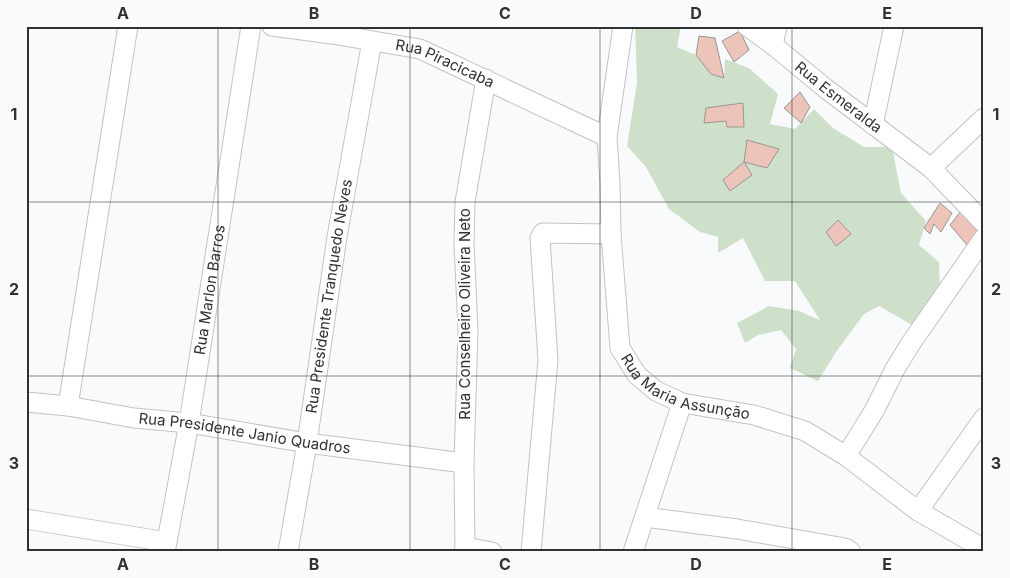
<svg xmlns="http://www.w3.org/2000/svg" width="1010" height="578" font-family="Inter,sans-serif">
  <rect width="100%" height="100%" fill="#f8fafc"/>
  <path fill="#cee0c9" d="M635 26H681L677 47 696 55 711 74 724 78 725 59 749 68 778 94 770 124 795 129 814 109 833 128 864 147H892L901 193 926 221 919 245 939 262 940 289 912 325 879 306 864 314 836 352 818 381 790 368 796 349 781 330 758 335 745 343 737 323 769 306 799 311 820 320 795 281H765L743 238 718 253V237L700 232 669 209 646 167 627 146 637 83Z"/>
  <g fill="#edc4b9" stroke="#989695">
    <path d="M740 31 749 50 734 62 722 41Z"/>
    <path d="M699 36 715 38 724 78 711 74 696 55Z"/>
    <path d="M800 92 810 107 801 123 784 108Z"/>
    <path d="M743 103 744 127H727L726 121 704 123 706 108Z"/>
    <path d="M747 140 779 149 767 168 744 162Z"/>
    <path d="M744 162 752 175 730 191 723 180Z"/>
    <path d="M940 203 952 213 941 232 934 224 930 234 924 228Z"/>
    <path d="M961 211 980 233 967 245 950 225Z"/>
    <path d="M838 220 851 234 836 246 826 232Z"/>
  </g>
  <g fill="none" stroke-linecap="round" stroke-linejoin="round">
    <g stroke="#c2c3c5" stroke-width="21">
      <g id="street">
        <path id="s1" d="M272 26 332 34 420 49 607 137"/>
        <path id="s2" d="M623 26 607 137 610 183 611 234 620 348 637 375 656 391 682 403 754 415 805 431 846 456 918 511 984 549"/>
        <path id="s3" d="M747 26 773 45 825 88 931 168 984 223"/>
        <path d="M773 45 777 26"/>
        <path d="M873 125 894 26"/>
        <path d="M931 168 984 118"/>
        <path id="s4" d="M26 402 68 406 134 418 189 423 307 443 464 463"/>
        <path d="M68 406 128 26"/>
        <path d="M846 456 874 411 895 369 911 343 984 238"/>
        <path d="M918 511 984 418"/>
        <path d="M645 517 737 529 845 548 851 552"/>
        <path d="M26 519 167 542"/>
        <path d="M465 547 492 552"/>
        <path id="s5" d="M165 552 189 423 251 26"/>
        <path id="s6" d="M288 552 307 443 337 237 372 41"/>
        <path d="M465 552 464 463 468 331 464 244 465 202 486 79"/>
        <path d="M531 552 548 360 540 238 543 233 611 234"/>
        <path d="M633 552 682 403"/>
      </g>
    </g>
    <use href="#street" stroke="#fff" stroke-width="19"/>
  </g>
  <path fill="none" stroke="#313132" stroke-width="1" stroke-opacity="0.55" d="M218 26V552M410 26V552M600 26V552M792 26V552M26 202H984M26 376H984"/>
  <g text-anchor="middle" stroke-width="4" stroke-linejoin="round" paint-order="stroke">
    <g font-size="15" fill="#313132" stroke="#f8fafc">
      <text dy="5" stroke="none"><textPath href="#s1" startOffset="178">Rua Piracicaba</textPath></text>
      <text dy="5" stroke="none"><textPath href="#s3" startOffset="116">Rua Esmeralda</textPath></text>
      <text dy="5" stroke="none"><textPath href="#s5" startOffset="266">Rua Marlon Barros</textPath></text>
      <text dy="5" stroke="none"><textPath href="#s6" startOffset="259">Rua Presidente Tranquedo Neves</textPath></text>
      <text transform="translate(465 314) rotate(-90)" y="5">Rua Conselheiro Oliveira Neto</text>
      <text dy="5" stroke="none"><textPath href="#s2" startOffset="405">Rua Maria Assunção</textPath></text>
      <text dy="5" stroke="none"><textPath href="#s4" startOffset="221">Rua Presidente Janio Quadros</textPath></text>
    </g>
  </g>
  <rect width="1010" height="578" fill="none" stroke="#f8fafc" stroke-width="55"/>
  <rect x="28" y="28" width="954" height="522" fill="none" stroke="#313132" stroke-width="2"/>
  <g font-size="16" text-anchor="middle" font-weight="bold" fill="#313132">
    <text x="123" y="19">A</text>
    <text x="314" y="19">B</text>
    <text x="505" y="19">C</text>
    <text x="696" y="19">D</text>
    <text x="887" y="19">E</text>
    <text x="14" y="120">1</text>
    <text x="996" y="120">1</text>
    <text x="14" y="295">2</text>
    <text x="996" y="295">2</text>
    <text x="14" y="469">3</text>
    <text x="996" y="469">3</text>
    <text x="123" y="570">A</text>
    <text x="314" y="570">B</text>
    <text x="505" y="570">C</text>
    <text x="696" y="570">D</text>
    <text x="887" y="570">E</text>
  </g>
</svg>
